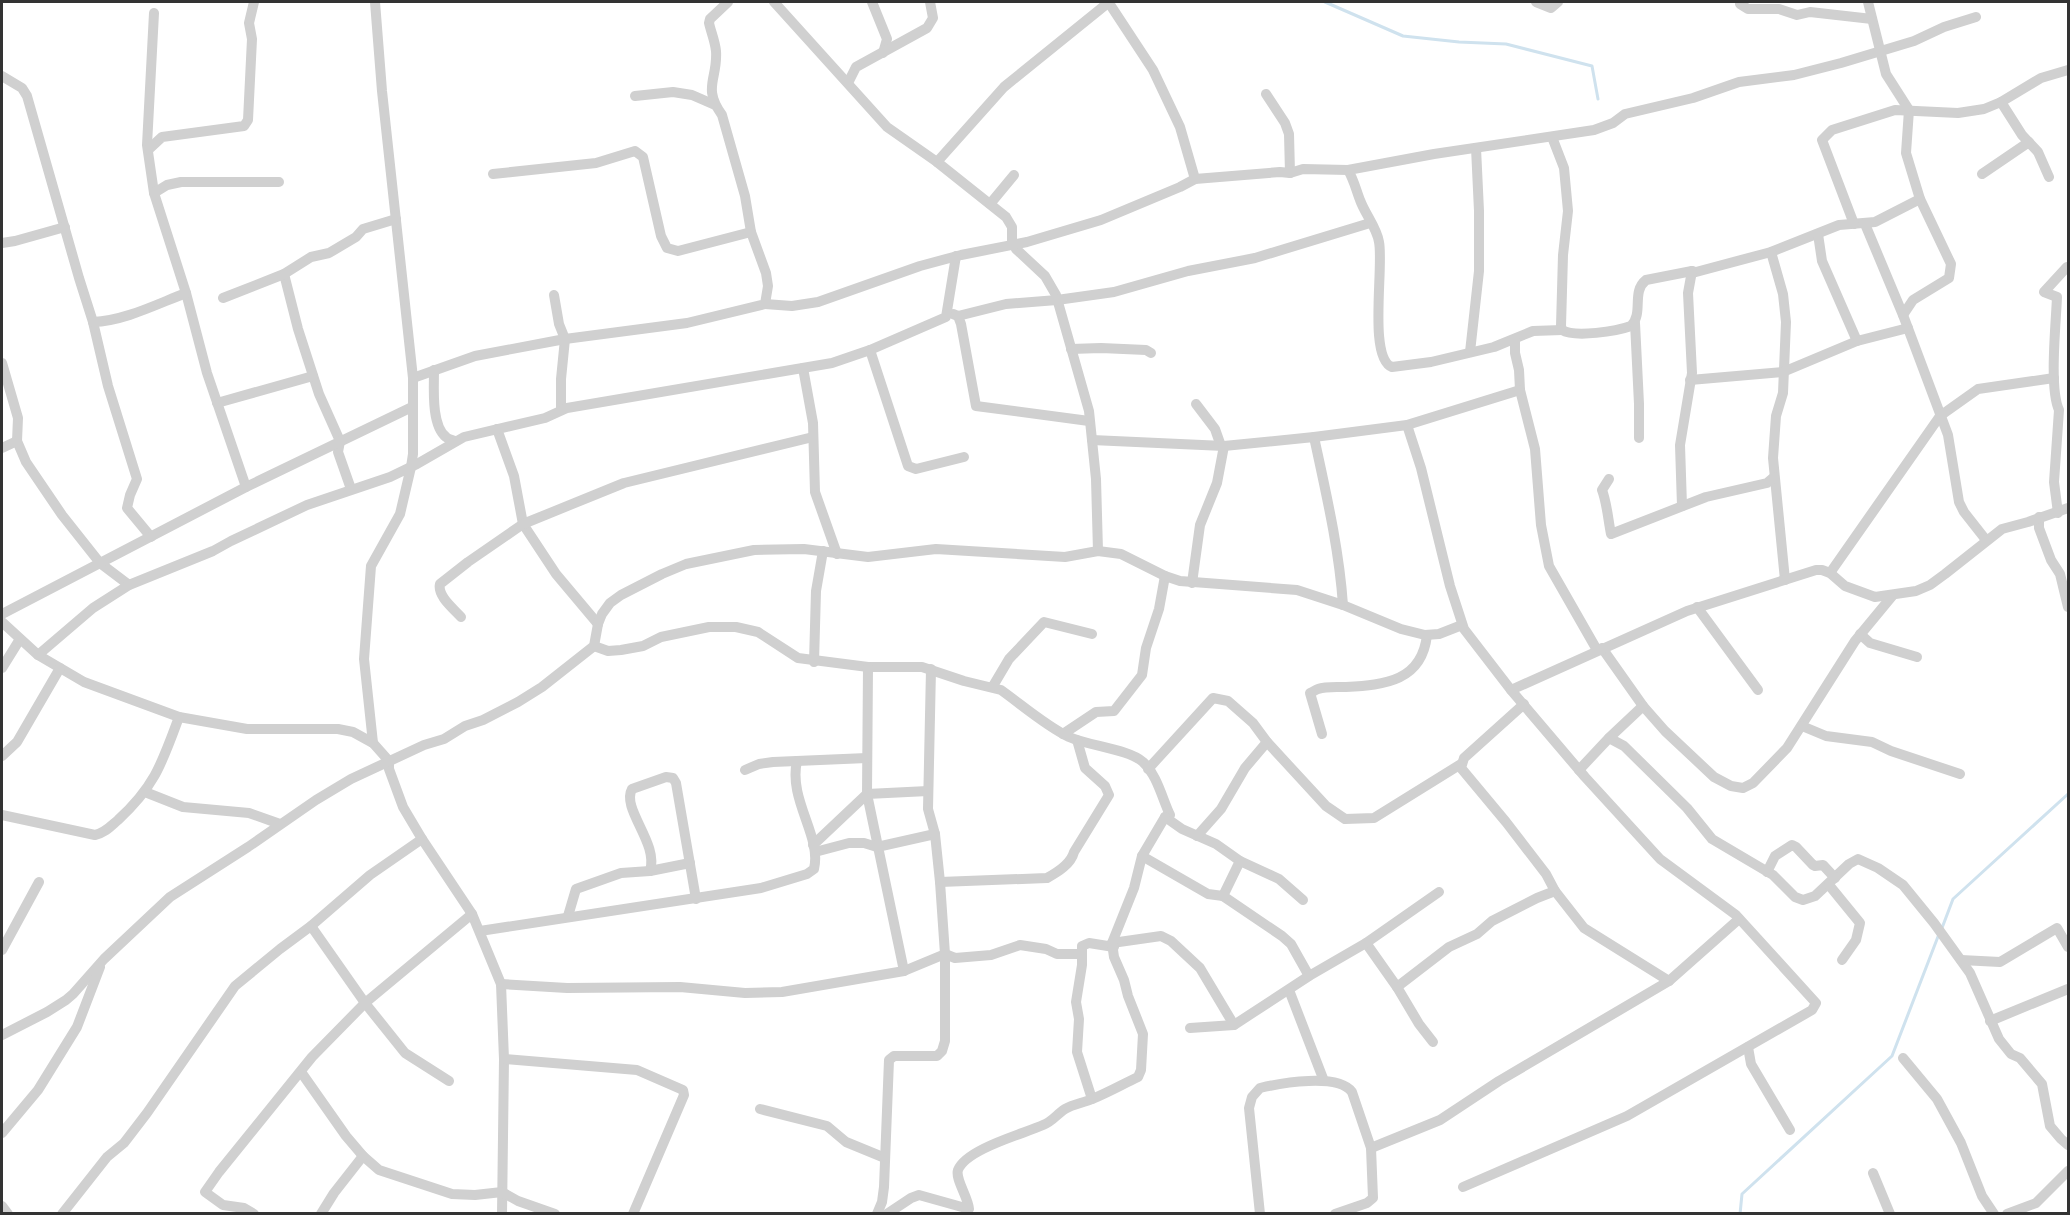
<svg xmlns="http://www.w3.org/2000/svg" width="2070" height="1215" font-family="'Sofia Sans Condensed',sans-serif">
  <rect width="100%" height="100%" fill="#fff"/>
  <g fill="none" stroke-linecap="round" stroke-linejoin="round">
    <g stroke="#cfe2ee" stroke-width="3">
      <path d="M1325 2 1403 36 1459 42 1506 44 1592 66 1598 99"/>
      <path d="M1942 928 1953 899 2068 794"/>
      <path d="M1740 1214 1742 1194 1892 1056 1939 934"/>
    </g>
    <g stroke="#d0d0d0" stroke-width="10">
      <path d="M774 2 887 127 937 162 1006 217 1012 227V241L1016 249 1045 276 1056 295 1089 411 1096 479 1098 551"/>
      <path d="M872 2 887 39 883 53"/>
      <path d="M1536 2 1551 8 1558 2"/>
      <path d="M1868 2 1886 74 1909 110 1906 153 1920 199 1951 264 1949 278 1913 300 1903 315"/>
      <path d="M1109 3 1153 70 1180 127 1195 179"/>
      <path d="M1740 4 1748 9H1779L1797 15 1810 12 1872 19"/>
      <path d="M154 13 147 145 154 193 186 293 207 373 246 487"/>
      <path d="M2 76 22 88 27 96 79 278 93 322 108 386 137 479 130 495 127 508 151 537"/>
      <path d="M848 83 856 67 927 28 933 18 930 2"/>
      <path d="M1266 94 1285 123 1289 134 1290 173"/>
      <path d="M635 96 673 92 692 95 715 105"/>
      <path d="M2001 102 2022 135 2038 152 2049 177"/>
      <path d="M1552 137 1564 168 1568 211 1563 255 1561 326 1562 330C1575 338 1617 331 1631 326 1644 313 1631 292 1646 280L1692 271 1696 272 1771 252 1839 225 1875 222 1920 199"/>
      <path d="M148 150 162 137 244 126 248 120 252 39 249 23 254 2"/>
      <path d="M937 162 1004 87 1109 2"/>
      <path d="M1348 170C1354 180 1356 190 1360 200 1365 214 1377 228 1379 242 1384 266 1368 358 1392 367L1431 362 1494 347 1533 331 1562 330"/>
      <path d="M493 174 596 163 635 151 643 157 661 236 667 248 678 251 751 232"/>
      <path d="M1982 174 2029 142"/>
      <path d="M154 193 167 185 181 182H279"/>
      <path d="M990 204 1014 175"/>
      <path d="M1854 224 1822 140 1832 130 1895 110 1958 113 1984 109 2001 102 2041 78 2068 70"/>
      <path d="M1865 224 1903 315 1948 435 1959 502 1964 512 1986 540"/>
      <path d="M1818 234 1822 261 1857 341 1908 328"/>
      <path d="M2 243 15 241 65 227"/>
      <path d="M1771 252 1783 294 1786 322 1783 393 1776 416 1773 458 1785 580"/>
      <path d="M284 274 298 329 319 394 340 441 338 452 351 489"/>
      <path d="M554 295 559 324 565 339 561 379V410"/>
      <path d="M223 298 284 274 311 257 329 253 356 237 363 229 396 219"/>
      <path d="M765 304 792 306 818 302 920 266 961 255 1027 242 1101 220 1180 187 1195 179 1280 172 1290 173 1303 169 1348 170 1434 154 1594 130 1613 123 1625 114 1693 98 1739 82 1794 75 1841 63 1914 41 1944 27 1976 17"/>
      <path d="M953 314 958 316 961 324 976 406 1089 421"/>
      <path d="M958 316 1006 304 1057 300 1114 292 1188 271 1255 258 1370 223"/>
      <path d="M93 322C124 321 157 304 186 293"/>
      <path d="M1635 323 1639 404V438"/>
      <path d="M1515 339V353L1519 370 1520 390 1535 449 1541 525 1549 566 1597 650"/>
      <path d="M1071 349 1101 348 1146 350 1151 353"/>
      <path d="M870 350 908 466 916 469 964 457"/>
      <path d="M1470 352 1479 271V211L1476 148"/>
      <path d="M2 363 18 418 17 441 26 462 62 515 100 563 129 585"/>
      <path d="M803 368 813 423 815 492 837 554"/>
      <path d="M434 370C434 388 431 425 446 437 448 439 452 440 455 441"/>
      <path d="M413 378 475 356 565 339 687 323 765 304 768 286 766 273 751 232 745 196 722 115C702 87 718 79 716 51 715 41 711 32 709 23L710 19 728 2"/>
      <path d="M1690 380 1783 372 1857 341"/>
      <path d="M217 403 313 376"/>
      <path d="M1196 404 1215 429 1221 446"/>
      <path d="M1407 425 1421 468 1450 586 1464 629 1511 690 1585 777 1660 859 1736 915 1816 1003 1812 1010 1627 1116 1463 1187"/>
      <path d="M497 429 514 476 523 524 556 574 598 624"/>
      <path d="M1314 437C1326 493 1339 548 1343 605"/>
      <path d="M1092 440 1224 446 1314 437 1407 425 1520 390"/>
      <path d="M2 448 17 441"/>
      <path d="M1609 479 1602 490C1607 503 1608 519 1611 534L1706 497 1767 483 1774 477"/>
      <path d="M1682 506 1680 445 1692 373 1688 293 1692 271"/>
      <path d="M2058 513 2054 482 2059 410C2049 389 2056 323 2057 297L2044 292 2067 267"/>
      <path d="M2039 517V528L2051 560 2060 574 2068 607"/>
      <path d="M1830 573 1940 416 1978 389 2054 378"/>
      <path d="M1192 583 1200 525 1217 483 1224 446"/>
      <path d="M1697 607 1758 690"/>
      <path d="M2 614 246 487 412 407"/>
      <path d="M461 617C454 609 437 596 440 584L468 562 523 524 624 483 813 437"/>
      <path d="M2 622 38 655 84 682 179 717 247 729H338L353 732 373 743 389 761V769L403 807 422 839 472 914 501 984 504 1059 502 1214"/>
      <path d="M1860 634 1870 643 1917 657"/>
      <path d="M594 646 608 651 621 650 643 646 661 637 709 627H736L758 632 798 658 868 667H922L964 681 1001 690C1022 705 1046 726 1069 737 1089 746 1128 749 1143 762 1157 775 1162 798 1170 815L1165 817 1182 829 1216 844 1240 861 1279 879 1303 900"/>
      <path d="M1602 648 1643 706 1665 731 1714 777 1731 786 1743 788 1753 783 1787 748 1855 641 1893 595"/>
      <path d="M38 655 93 608 129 585 213 551 231 541 307 505 390 477 417 464 464 437 545 418 567 408 832 363 870 350 946 317 956 256"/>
      <path d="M814 662 816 591 823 551"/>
      <path d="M868 667 867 794 904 971"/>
      <path d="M2 668 20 639"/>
      <path d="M993 686 1009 659 1044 622 1092 634"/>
      <path d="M1511 690 1687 611 1816 570H1822L1830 573 1845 586 1875 597 1916 591 1930 585 1945 574 2002 529 2028 522 2068 508"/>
      <path d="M1524 704 1464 758 1461 768 1506 822 1546 874 1555 891 1584 928 1669 981"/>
      <path d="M1802 726 1826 736 1872 742 1891 751 1960 774"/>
      <path d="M1063 734 1096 712 1114 711 1142 675 1146 648 1159 609 1165 576"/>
      <path d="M1322 734 1310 693C1313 692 1315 690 1318 689 1326 686 1338 687 1346 687 1385 685 1422 681 1427 635"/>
      <path d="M1609 738 1624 746 1687 808 1712 839 1773 875 1795 897 1803 900 1815 896 1849 864 1858 859 1878 868 1903 885 1934 923 1970 973 1999 1039 2011 1054 2020 1058 2042 1084 2050 1126 2061 1139 2068 1145"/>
      <path d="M373 743 364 659 371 566 400 514 411 467 413 454V378L382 91 375 2"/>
      <path d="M2 756 17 742 60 668"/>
      <path d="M1148 769 1213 698 1228 701 1253 723 1267 742 1326 806 1345 819 1374 818 1461 764"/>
      <path d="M745 770 759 764 773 762 867 758"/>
      <path d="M1579 770 1609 738 1643 706"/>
      <path d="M145 792 183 807 249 813 280 824"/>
      <path d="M2 815 95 835C105 833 111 826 118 820 155 786 162 763 179 717"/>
      <path d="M1197 836 1221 809 1245 768 1267 742"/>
      <path d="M813 845 867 794 928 791"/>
      <path d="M815 852 849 843H864L877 847 935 834"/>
      <path d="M1142 856 1208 894 1223 896"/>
      <path d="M1240 861 1223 896 1282 936 1291 944 1309 976"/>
      <path d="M650 871C659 843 621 809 632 789L666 777 673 778 676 783 696 899"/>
      <path d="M1767 872 1775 856 1792 845 1796 847 1813 865 1815 866 1823 865 1835 878"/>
      <path d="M940 882 1047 878C1058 872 1071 864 1074 852L1109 795 1105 786 1085 768 1077 740"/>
      <path d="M1829 885 1860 923 1856 940 1842 960"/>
      <path d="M568 916 576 889 621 873 650 871 690 863"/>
      <path d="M311 926 365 1003 405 1053 449 1081"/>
      <path d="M480 931 761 888 807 874 814 869C822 836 788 800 797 761"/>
      <path d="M1112 943 1161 936 1171 941 1200 968 1234 1025"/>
      <path d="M1366 943 1397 987 1449 947 1477 934 1492 921 1537 898 1555 891"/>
      <path d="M2 950 39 882"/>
      <path d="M1961 960 2000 962 2057 928 2068 947"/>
      <path d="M501 984 567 988 680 987 745 993 782 992 904 971 945 954 955 958 991 955 1020 945 1046 949 1057 954H1081"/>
      <path d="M1397 987 1419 1024 1433 1042"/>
      <path d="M1289 990 1324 1081"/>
      <path d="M1990 1021 2068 989"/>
      <path d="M1190 1028 1234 1025 1309 976 1366 943 1439 892"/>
      <path d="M2 1035 47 1012 66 1000 73 994 104 959 170 897 248 847 316 800 351 779 424 745 444 739 465 726 483 720 518 702 542 687 594 646 598 624 602 614 610 603 621 595 662 574 686 564 754 550 804 549 868 557 936 549 1065 557 1098 551 1121 554 1165 576 1180 581 1297 590 1343 605 1401 629 1425 635 1439 634 1462 625"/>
      <path d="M1748 1047 1751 1064 1790 1130"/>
      <path d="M1903 1058 1937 1099 1961 1143 1982 1196 1994 1214"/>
      <path d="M504 1059 637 1070 683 1090 684 1095 633 1214"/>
      <path d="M301 1072 346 1136 363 1156 379 1170 452 1194 475 1195 502 1192 518 1201 555 1214"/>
      <path d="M1092 1099 1077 1052 1079 1019 1076 1002 1082 965V946L1089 943 1114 947"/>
      <path d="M760 1109 827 1126 846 1142 885 1158"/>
      <path d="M2 1133 38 1090 77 1027 100 967"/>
      <path d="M1371 1148 1440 1120 1499 1081 1669 981 1739 919"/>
      <path d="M1873 1173 1890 1214"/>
      <path d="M2 1206 8 1214"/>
      <path d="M62 1214 107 1157 124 1143 147 1113 235 986 280 949 311 926 370 875 422 839"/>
      <path d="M254 1214 244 1208 223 1205 205 1192 219 1172 312 1057 365 1003 472 914"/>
      <path d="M321 1214 334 1193 363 1156"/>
      <path d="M877 1214 882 1202 884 1187 889 1060 894 1056H937L942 1051 945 1041V954L940 882 935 834 928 809 931 669"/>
      <path d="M887 1214 911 1198 919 1195 969 1209C968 1197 955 1179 958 1170 966 1149 1023 1134 1043 1125 1052 1122 1057 1114 1065 1109 1073 1104 1083 1103 1092 1099 1107 1093 1123 1084 1138 1077L1141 1070 1143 1034 1128 996 1124 980 1114 957 1112 943 1134 888 1142 856 1165 817"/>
      <path d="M1260 1214 1249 1108 1252 1097 1260 1088C1281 1083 1338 1073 1352 1092L1371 1148 1373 1198 1367 1203 1335 1214"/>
      <path d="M2007 1214 2036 1203 2068 1171"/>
    </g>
  </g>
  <rect width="2070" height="1215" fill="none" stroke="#333333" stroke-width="6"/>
</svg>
